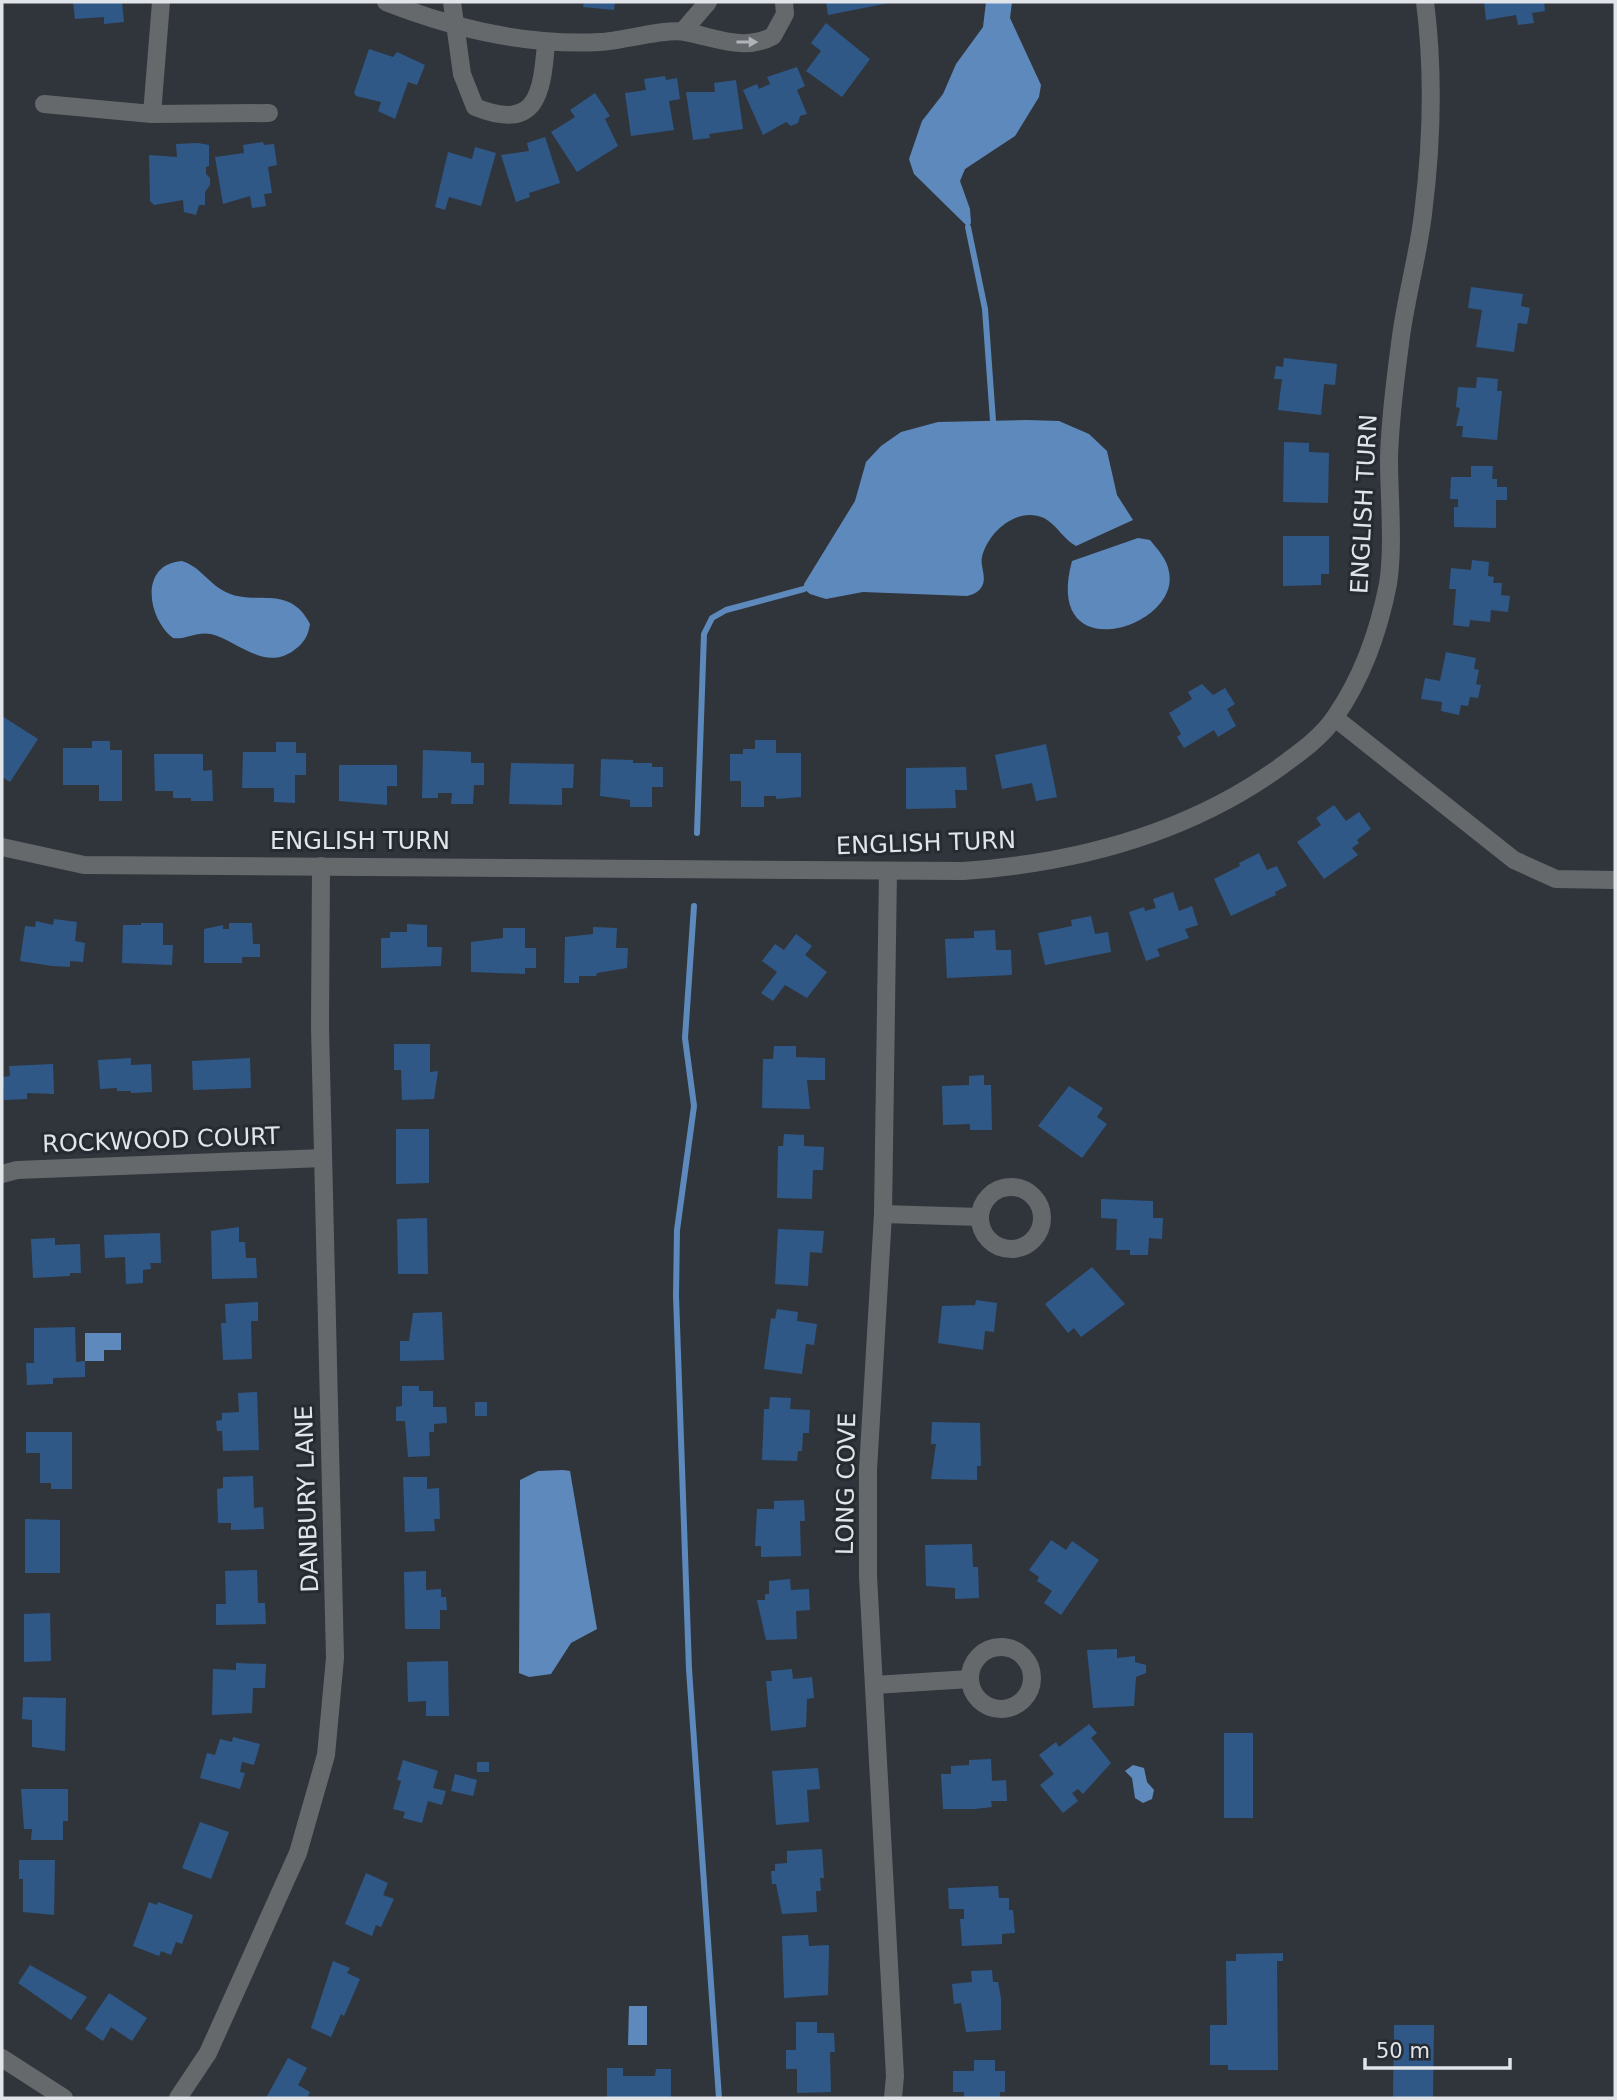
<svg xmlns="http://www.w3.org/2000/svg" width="1617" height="2100" font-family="'DejaVu Sans',sans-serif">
  <rect width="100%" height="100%" fill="#30353c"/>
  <g fill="#5e89bc">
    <path d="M986 2H1012L1010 18 1041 85 1039 97 1015 136 965 169 960 181 970 209 971 223 968 227 914 174 909 159 922 121 943 94 956 64 983 27Z"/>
    <path d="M1027 420 1059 421 1089 434 1107 451 1117 495 1133 520 1076 546C1064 540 1057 525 1044 518 1017 506 988 532 982 557 980 566 986 575 983 584 980 592 974 594 967 596L863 592 826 599 810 594 804 589V584L855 501 866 462 881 446 901 432 938 422Z"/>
    <path d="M1138 538 1150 540C1158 550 1167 559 1169 572 1181 628 1042 671 1072 561Z"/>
    <path d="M182 561C200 567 207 581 222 590 253 609 288 581 310 624 308 637 303 644 293 651 264 671 238 641 211 634 197 631 185 640 173 638 147 618 139 564 182 561Z"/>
    <path d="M121 1333V1350H104V1361H85V1333Z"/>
    <path d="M563 1470 570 1471 597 1629 571 1643 551 1674 529 1677 519 1673 520 1480 538 1471Z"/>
    <path d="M1133 1765 1144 1768 1147 1782 1154 1790 1152 1799 1143 1803 1135 1798 1132 1778 1125 1771Z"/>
    <path d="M629 2006H647V2045H628Z"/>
  </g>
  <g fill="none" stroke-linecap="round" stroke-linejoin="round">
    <g stroke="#5e89bc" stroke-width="6">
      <path d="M968 227 985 309 993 421"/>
      <path d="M697 833 704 634 712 618 726 610 804 589"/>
      <path d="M694 906 685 1038 694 1106 677 1230 676 1296 689 1669 719 2098"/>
    </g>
  </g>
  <g fill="#2f5887">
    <path d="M73 2H122L124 22 104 24V17L75 19Z"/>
    <path d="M584 2H615L614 10 583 7Z"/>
    <path d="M826 2H888L889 3 828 15Z"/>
    <path d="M1484 2H1544L1545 11 1532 13 1534 23 1518 25 1516 15 1486 20Z"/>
    <path d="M826 23 870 59 842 97 806 71 821 51 811 43Z"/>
    <path d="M369 49 393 57 397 52 425 65 417 85 408 82 395 119 378 111 381 102 356 96 354 93Z"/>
    <path d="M797 67 805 86 797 90 807 114 800 116 798 123 791 126 786 122 763 135 743 90 757 84 759 89 770 84 767 77Z"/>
    <path d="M665 76 666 80 677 78 680 99 669 101 674 130 631 136 625 93 646 90 644 79Z"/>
    <path d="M736 80 743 129 709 134 710 138 693 140 686 92H715L714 83Z"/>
    <path d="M595 93 610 116 605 119 618 146 577 172 551 132 575 117 570 110Z"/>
    <path d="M545 137 560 183 529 193 530 197 516 202 501 155 529 151 527 143Z"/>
    <path d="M263 142 264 145 274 144 277 165 268 167 272 193 264 194 266 206 252 208 250 196 223 204 215 157 244 153 243 145Z"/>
    <path d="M198 143 209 145V166L206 167V174L210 178V185L205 192V205H199L196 215 184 212 183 200 154 205 150 201 149 155 177 157 176 144Z"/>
    <path d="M475 147 496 153 481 206 449 197 445 210 435 207 448 152 472 159Z"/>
    <path d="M1471 287 1523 294 1521 306 1530 308 1527 324 1518 323 1514 352 1476 347 1482 310 1468 308Z"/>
    <path d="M1284 358 1337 364 1335 385 1324 384 1321 415 1278 410 1282 379H1274L1276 366 1283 367Z"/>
    <path d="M1477 377 1498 379 1497 391H1502L1497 440 1462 437 1463 426H1456L1460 408 1456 407 1458 387 1476 388Z"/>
    <path d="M1284 442 1309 443V452L1329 453 1328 503 1283 502Z"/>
    <path d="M1471 466H1493L1492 479H1497V487H1507V500H1496V528L1454 527V507H1458V499H1450L1451 477H1471Z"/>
    <path d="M1283 536H1329V574H1321V585L1283 586Z"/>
    <path d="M1472 560 1489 562 1488 576 1494 577 1493 583H1502L1501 595 1510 596 1508 612 1491 610 1490 622 1470 620 1469 627 1453 625 1456 589H1449L1451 568 1471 570Z"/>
    <path d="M1446 652 1476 658 1474 669 1479 670 1476 684 1481 685 1478 698 1470 697 1468 706 1461 705 1459 715 1441 711 1442 702 1421 699 1425 678 1440 681Z"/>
    <path d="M1202 684 1213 695 1225 688 1235 704 1227 709 1236 726 1218 737 1214 730 1184 748 1177 737 1181 734 1169 713 1192 699 1188 692Z"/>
    <path d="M2 716 38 739 10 782 2 777Z"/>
    <path d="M755 740H776V753H801V797L776 799V796H764V807H741V781H730V754H743V749H755Z"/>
    <path d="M92 741H110V750H122V801H99V785H63V748H92Z"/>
    <path d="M276 742H296V753H306V775H295V803L274 802V788H242L243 752H276Z"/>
    <path d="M1046 744 1057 797 1036 801 1032 783 1002 789 995 755Z"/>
    <path d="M423 750 471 752V763H484V785H474L473 804H451L452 793H438V798H422Z"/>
    <path d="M154 754H203V771L212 770 213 801H191V798H173V791H155Z"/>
    <path d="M601 759 633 760V763H652V767H663V787H652V807H630V800L600 796Z"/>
    <path d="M511 763 574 764 573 788H562V805L509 804Z"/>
    <path d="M339 765H397V786H387V805L339 801Z"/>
    <path d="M966 767 967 790H955L956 808 906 809V768Z"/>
    <path d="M1334 805 1346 821 1359 812 1371 829 1357 840 1359 843 1352 848 1358 855 1324 879 1297 842 1321 825 1316 818Z"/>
    <path d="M1259 853 1267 870 1277 866 1287 886 1275 892 1276 895 1231 916 1214 879 1240 866 1239 863Z"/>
    <path d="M1173 892 1179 911 1192 906 1198 925 1185 929 1189 938 1157 949 1160 956 1146 961 1129 912 1144 907 1145 911 1156 908 1153 899Z"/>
    <path d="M1091 916 1095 934 1108 932 1111 952 1045 965 1038 933 1072 926 1071 920Z"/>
    <path d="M54 919 77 922 75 941 85 943 83 962 70 961V967L52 966 20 961 25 926 35 927 36 921 53 925Z"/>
    <path d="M141 923H163V945H173L172 965 122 963 123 925H141Z"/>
    <path d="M229 923H252L253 944H260V957H242V963H204V929L223 925V929H229Z"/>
    <path d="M407 924 427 925V947H442L441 966 381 968V938H390V932H407Z"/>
    <path d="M593 927 617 928 616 948H628L627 968 597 973 596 976H579V983H564L565 937 593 934Z"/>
    <path d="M503 928H525V948H536V968H525V974L471 972V942L503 938Z"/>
    <path d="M995 930 996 950H1011L1012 975 947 978 945 939 974 938V931Z"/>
    <path d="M796 934 812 946 805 955 827 972 807 998 785 985 773 1001 761 993 777 972 762 961 775 944 784 950Z"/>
    <path d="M394 1044H430V1072L438 1071 434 1099 402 1100 401 1070H394Z"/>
    <path d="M774 1046H796V1057L825 1058V1080H807L810 1109 762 1108 763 1059H773Z"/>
    <path d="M131 1058V1065L151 1064 152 1092 131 1093V1091H117V1088L100 1089 98 1060Z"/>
    <path d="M250 1058 251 1088 193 1090 192 1061Z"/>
    <path d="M53 1064 54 1094 27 1093V1099L4 1100 3 1077 10 1076 9 1066Z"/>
    <path d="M984 1075V1085H991L992 1130H970V1124L943 1125 942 1086 969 1085V1076Z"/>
    <path d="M1069 1086 1103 1108 1097 1117 1107 1124 1082 1158 1038 1126Z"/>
    <path d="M396 1129H429V1183L396 1184Z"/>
    <path d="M784 1134 804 1135V1146L824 1147 823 1170H813L812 1199 777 1198 778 1146H783Z"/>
    <path d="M1101 1199 1153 1201V1218H1163L1162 1239 1149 1238 1148 1255H1130V1250H1116L1117 1219 1101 1218Z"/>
    <path d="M427 1218 428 1274H398L397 1219Z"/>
    <path d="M239 1227V1242H245L246 1258H256L257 1278 212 1279 211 1231Z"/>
    <path d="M778 1229 824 1231 822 1253 810 1252 808 1286 775 1284Z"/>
    <path d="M160 1233 161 1263H150L151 1269 143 1270V1283L126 1284 125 1257 105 1258 104 1235Z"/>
    <path d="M55 1238V1245L80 1244 81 1273H70V1276L33 1278 31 1239Z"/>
    <path d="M1092 1267 1125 1304 1081 1337 1074 1328 1068 1333 1045 1304Z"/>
    <path d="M976 1300 997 1303 994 1332 985 1331 983 1350 938 1343 942 1306 975 1305Z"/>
    <path d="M258 1302V1321H251L252 1359 223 1360 221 1323H226L225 1304Z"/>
    <path d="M777 1309 798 1312 797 1321 817 1324 814 1345 806 1344 802 1374 764 1369 771 1318 775 1319Z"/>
    <path d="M442 1312 444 1360 400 1361V1341H409L413 1313Z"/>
    <path d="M75 1327 76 1362 85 1361V1377L53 1378V1384L27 1385 26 1363H34V1328Z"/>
    <path d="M402 1386H419V1391H433V1407H446L447 1423 434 1424V1432H429L430 1456 408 1457 405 1421H396V1407L402 1406Z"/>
    <path d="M257 1392 259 1450 223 1451 222 1431H217L216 1421 222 1420V1413L239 1412 238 1393Z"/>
    <path d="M770 1397 791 1398 790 1409 810 1410 809 1433H803L802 1451H798L797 1461 762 1460 764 1409H769Z"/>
    <rect x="475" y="1402" width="12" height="14"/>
    <path d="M932 1422 980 1423 981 1466H977V1480L931 1479 936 1444H931Z"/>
    <path d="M26 1432H72V1489H51V1483H40V1453H26Z"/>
    <path d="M253 1476 254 1508 263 1507 264 1529 231 1530V1523H218L217 1489 223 1488V1477Z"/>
    <path d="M403 1477H427V1489L439 1488 440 1519H434L435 1531 405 1532Z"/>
    <path d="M804 1500 805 1521H800L801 1556 761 1557V1546H755L757 1509H774V1501Z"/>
    <path d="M25 1519 60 1520V1573H25Z"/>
    <path d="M1051 1540 1066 1550 1072 1541 1099 1560 1061 1615 1044 1603 1052 1591 1037 1581 1039 1577 1029 1570Z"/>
    <path d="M972 1544 973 1567H978L979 1598 955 1599V1588L926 1586 925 1545Z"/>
    <path d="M257 1570 258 1603H265L266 1624 216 1625V1604H226L225 1571Z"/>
    <path d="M426 1571V1590L441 1589V1597H446L447 1610H440V1629H405L404 1572Z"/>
    <path d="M790 1579 791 1590 809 1589 810 1610 796 1611 797 1639 766 1640 757 1600H765V1594H769V1581Z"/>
    <path d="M50 1613 51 1661 24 1662V1614Z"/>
    <path d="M1117 1649V1658L1135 1656V1662L1146 1665V1673L1136 1677 1134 1706 1093 1708 1087 1650Z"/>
    <path d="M448 1661 449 1716H426V1701L408 1702 407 1662Z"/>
    <path d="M236 1663 266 1664 265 1688H253L252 1713 212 1715 213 1669 236 1670Z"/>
    <path d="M792 1669 793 1679 812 1677 814 1698 807 1699 806 1727 771 1731 766 1681H772L771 1671Z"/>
    <path d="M23 1697 66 1698 65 1751 32 1747V1720L22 1719Z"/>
    <path d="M1089 1724 1097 1733 1091 1738 1111 1763 1083 1794 1078 1789 1072 1793 1078 1801 1063 1813 1040 1785 1054 1774 1039 1755 1056 1742 1059 1747Z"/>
    <rect x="1224" y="1733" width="29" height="85"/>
    <path d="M233 1737 260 1744 254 1765 242 1762 240 1772 245 1773 240 1789 200 1778 207 1753 215 1755 220 1739 232 1742Z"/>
    <path d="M991 1759 992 1781 1006 1780 1007 1801H991L992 1807 974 1809H943L941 1774H951V1766L969 1765V1760Z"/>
    <path d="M403 1760 438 1771 433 1788 446 1791 442 1805 428 1801 422 1823 403 1818 405 1812 393 1809 401 1781 397 1780Z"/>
    <rect x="477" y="1762" width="12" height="10"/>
    <path d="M818 1768 820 1789 807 1790 809 1822 776 1825 772 1771Z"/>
    <path d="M455 1774 477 1780 473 1796 451 1791Z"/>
    <path d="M21 1789H68V1821H63V1840H31L32 1829H24Z"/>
    <path d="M200 1822 229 1832 211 1879 182 1868Z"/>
    <path d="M822 1849 824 1878H820L821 1891H816L817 1912 782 1914 776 1884H772L771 1871H775V1864L787 1863V1851Z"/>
    <path d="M19 1860H55L54 1915 23 1912V1879H19Z"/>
    <path d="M366 1873 388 1883 383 1895 394 1899 381 1927 376 1925 372 1936 345 1924Z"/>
    <path d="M998 1886 999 1898H1009V1910H1013L1015 1933 1002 1934V1944L962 1946 960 1919H964V1909H949L948 1888Z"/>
    <path d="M149 1902 157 1905 158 1902 193 1915 182 1944 176 1942 171 1955 161 1951 159 1956 133 1946Z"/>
    <path d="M808 1935 809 1946 829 1945 828 1995 784 1998 782 1936Z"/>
    <path d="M1283 1953V1961H1277L1278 2070H1228V2065H1210V2025H1227L1226 1961H1236V1954Z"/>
    <path d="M333 1961 350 1968 347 1973 360 1979 344 2016 341 2014 331 2037 311 2028Z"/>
    <path d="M30 1965 87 1997 71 2020 18 1983Z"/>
    <path d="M992 1970 993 1982H998L1001 1998V2030L966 2032 961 2003 954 2004 952 1984 972 1982 971 1971Z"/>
    <path d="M109 1993 147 2018 132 2041 111 2027 103 2041 85 2029Z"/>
    <path d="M796 2022H817V2033H834L835 2052H830L831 2092 797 2093V2069H786V2050H796Z"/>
    <path d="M1394 2025H1434L1433 2098H1393Z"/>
    <path d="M288 2058 307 2068 298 2085 310 2092 307 2098H266Z"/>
    <path d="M974 2060H995V2071H1005V2092H1000V2098H964V2092H953V2071H974Z"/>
    <path d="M607 2068H623V2076H655L656 2069H671V2098H607Z"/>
  </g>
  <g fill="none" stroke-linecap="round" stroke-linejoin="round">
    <g stroke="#66696c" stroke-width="18">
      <path d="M386 2C455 29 526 46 600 42 623 41 665 28 685 32 715 37 744 52 773 36L785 14 784 2"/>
      <path d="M452 2 462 74 475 107C537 132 542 94 546 43"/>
      <path d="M683 31 708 2"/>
      <path d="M44 104 152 114 269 113"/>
      <path d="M152 114 161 2"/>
      <path d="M1335 718 1514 860 1556 879 1615 880"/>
      <path d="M2 847 84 865 963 871C1076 863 1187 834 1280 767 1299 753 1322 737 1335 717 1362 678 1379 630 1388 584 1394 546 1389 497 1389 458 1390 420 1395 381 1400 344 1405 300 1418 257 1423 214 1432 143 1434 72 1425 2"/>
      <path d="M888 871 883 1214 868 1470V1576L895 2076 893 2098"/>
      <path d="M2 1174 17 1170 323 1158"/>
      <circle cx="1011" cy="1218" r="31"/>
      <path d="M883 1214 979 1217"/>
      <circle cx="1001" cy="1678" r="31"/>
      <path d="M874 1685 970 1679"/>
      <path d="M2 2058 64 2098"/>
      <path d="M178 2098 208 2053 298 1853 326 1755 335 1658 320 1027 321 866"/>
    </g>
  </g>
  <defs><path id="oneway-solid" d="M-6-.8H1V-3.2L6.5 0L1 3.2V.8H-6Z" transform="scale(1.75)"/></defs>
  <use fill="#b0b3b7" href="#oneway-solid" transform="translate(747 42)"/>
  <g text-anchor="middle" stroke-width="6" stroke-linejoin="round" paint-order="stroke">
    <g font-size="24" fill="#e1e5e9" stroke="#262b32">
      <text transform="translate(1364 504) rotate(-87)" y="8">ENGLISH TURN</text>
      <text x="360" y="849">ENGLISH TURN</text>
      <text transform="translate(926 843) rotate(-2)" y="8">ENGLISH TURN</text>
      <text transform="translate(161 1140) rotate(-2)" y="8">ROCKWOOD COURT</text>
      <text transform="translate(846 1484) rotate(-89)" y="8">LONG COVE</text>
      <text transform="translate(307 1499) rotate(-92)" y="8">DANBURY LANE</text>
    </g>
  </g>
  <rect width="1617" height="2100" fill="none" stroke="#e1e5e9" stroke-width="7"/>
  <path d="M1365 2058v10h145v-10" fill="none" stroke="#e1e5e9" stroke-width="3.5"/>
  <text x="1376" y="2058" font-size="21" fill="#e1e5e9" stroke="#262b32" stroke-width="5" paint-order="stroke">50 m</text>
</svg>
